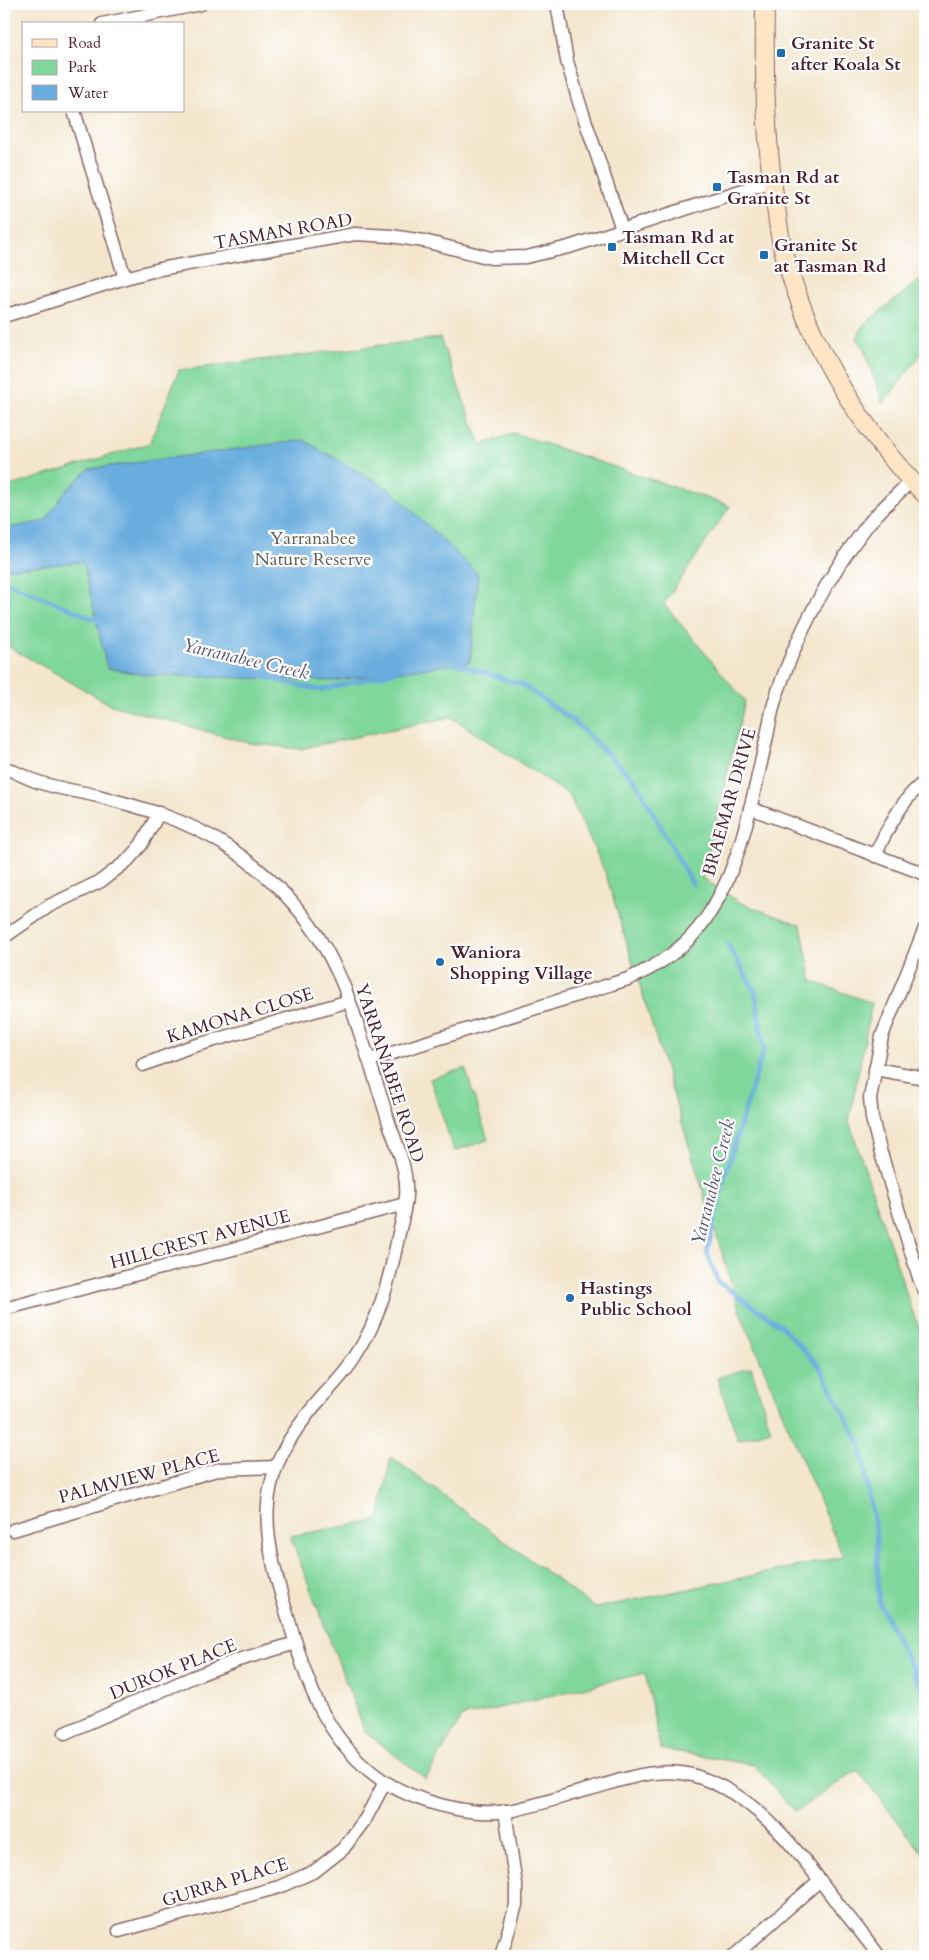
<svg xmlns="http://www.w3.org/2000/svg" width="929" height="1960" font-family="Cardo,serif">
  <rect width="100%" height="100%" fill="#fff"/>
  <filter id="ink" filterUnits="userSpaceOnUse"><feTurbulence type="fractalNoise" baseFrequency=".02" numOctaves="2"/><feDisplacementMap in="SourceGraphic" scale="10" xChannelSelector="R" yChannelSelector="G"/><feConvolveMatrix kernelMatrix="1 2 1 2 8 2 1 2 1" color-interpolation-filters="sRGB"/></filter>
  <filter id="wash" filterUnits="userSpaceOnUse"><feTurbulence type="fractalNoise" baseFrequency=".0096" numOctaves="4" result="noise"/><feDisplacementMap in="SourceGraphic" scale="20" xChannelSelector="R" yChannelSelector="G"/><feGaussianBlur stdDeviation="1.12" result="paint"/><feColorMatrix in="noise" values="0 0 0 0 0 0 0 0 0 0 0 0 0 0 0 0 0 1.4 0 .05"/><feComposite in="paint" operator="in"/></filter>
  <g filter="url(#wash)">
    <rect width="100%" height="100%" fill="#f3e6cd"/>
    <g fill="#80d79b" stroke="#657b63">
      <path d="M925 271V349L883 404 864 350 857 338 863 325 922 278Z"/>
      <path d="M440 338 481 445 514 433 730 506 664 604 745 701 702 878 741 903 801 925 812 981 872 1003 849 1121 914 1316 925 1339V1856L857 1770 795 1812 754 1765 660 1749 645 1673 462 1717 426 1779 365 1732 290 1536 379 1520 391 1457 595 1608 843 1557 740 1312 605 872 569 795 451 717 299 749 249 743 111 705 4 644V488L150 443 179 370Z"/>
      <path d="M465 1068 488 1140 454 1151 430 1079Z"/>
      <path d="M751 1367 771 1430 738 1440 717 1378Z"/>
    </g>
    <path fill="#69adde" stroke="#5a6684" d="M303 440 391 490 478 574 470 662 332 681 146 675 107 668 83 562 4 569V529L45 521 64 493 89 469Z"/>
    <g fill="none" stroke-linecap="round" stroke-linejoin="round">
      <g stroke="#69adde" stroke-width="4.5">
        <path d="M4 581 99 621"/>
        <path d="M451 662 521 684 572 720 635 780 693 885"/>
        <path d="M266 678 320 690 395 672"/>
        <path d="M728 945 755 991 764 1049 725 1175 707 1253 718 1282 780 1325 820 1367 860 1444 876 1533 879 1602 925 1695"/>
      </g>
    </g>
  </g>
  <g filter="url(#ink)">
    <g fill="none" stroke-linecap="round" stroke-linejoin="round">
      <g stroke="#856564" stroke-width="15">
        <g id="street">
          <path d="M557 4 567 61 579 102 622 229"/>
          <path d="M102 24 201 4"/>
          <path d="M74 111 125 278"/>
          <path d="M4 316 125 278 160 269 355 234 391 236 424 241 491 258 526 257 569 247 771 181"/>
          <path d="M4 767C15 772 27 778 38 782 56 788 75 791 94 795 140 807 185 819 225 845 273 876 313 919 337 971 347 991 353 1012 360 1033 370 1063 380 1093 389 1123 397 1146 408 1171 406 1196 405 1208 402 1221 399 1233 390 1277 380 1319 355 1357 342 1378 322 1395 307 1415 253 1483 263 1533 286 1611 297 1647 309 1693 330 1725 343 1746 362 1766 382 1780 413 1801 470 1817 508 1811 536 1806 563 1796 590 1789 623 1780 657 1766 692 1775 757 1793 799 1853 838 1904 852 1921 866 1938 879 1956"/>
          <path d="M750 808 925 874"/>
          <path d="M875 856C884 834 905 794 925 782"/>
          <path d="M925 928 882 1036 870 1098 872 1118 880 1150 920 1281 925 1291"/>
          <path d="M4 937 49 906 101 881 127 861 141 845 159 813"/>
          <path d="M370 1060 628 979C651 969 673 956 691 937 737 888 750 809 765 745 769 728 771 710 777 694 797 635 828 576 866 527 879 510 896 496 911 481"/>
          <path d="M143 1065 187 1048 349 1001"/>
          <path d="M875 1069 925 1078"/>
          <path d="M4 1309 405 1204"/>
          <path d="M13 1530 220 1469 276 1467"/>
          <path d="M65 1733 193 1677 235 1661 296 1643"/>
          <path d="M119 1931 279 1887 315 1871 343 1849 366 1818 385 1782"/>
          <path d="M501 1956 516 1905V1885L505 1811"/>
          <path d="M734 1956 820 1880"/>
        </g>
      </g>
      <g stroke="#856564" stroke-width="20">
        <path id="secondary" d="M765 4C764 72 765 140 776 208 778 220 779 233 782 245 797 304 822 360 856 410 877 441 898 469 925 494"/>
      </g>
      <use href="#street" stroke="#fff" stroke-width="12"/>
      <use href="#secondary" stroke="#fde5c5" stroke-width="18"/>
    </g>
  </g>
  <g fill="#1f6fb2" stroke="#fff" stroke-width="2">
    <rect x="776" y="48" width="10" height="10" rx="2.5"/>
    <rect x="712" y="182" width="10" height="10" rx="2.5"/>
    <rect x="607" y="242" width="10" height="10" rx="2.5"/>
    <rect x="759" y="250" width="10" height="10" rx="2.5"/>
    <circle cx="440" cy="962" r="5"/>
    <circle cx="570" cy="1298" r="5"/>
  </g>
  <g text-anchor="middle" stroke-width="4.5" stroke-linejoin="round" paint-order="stroke">
    <g font-size="18" font-weight="bold" fill="#4a1f2b" stroke="#fff" text-anchor="start">
      <text x="791" y="49">Granite St<tspan x="791" dy="21">after Koala St</tspan></text>
      <text x="727" y="183">Tasman Rd at<tspan x="727" dy="21">Granite St</tspan></text>
      <text x="622" y="243">Tasman Rd at<tspan x="622" dy="21">Mitchell Cct</tspan></text>
      <text x="774" y="251">Granite St<tspan x="774" dy="21">at Tasman Rd</tspan></text>
      <text x="450" y="958">Waniora<tspan x="450" dy="21">Shopping Village</tspan></text>
      <text x="580" y="1294">Hastings<tspan x="580" dy="21">Public School</tspan></text>
    </g>
    <g font-size="18" fill="#4a1f2b" stroke="#fff">
      <text transform="translate(283 231) rotate(-10)" y="6">TASMAN ROAD</text>
      <text transform="translate(729 802) rotate(-74)" y="6">BRAEMAR DRIVE</text>
      <text transform="translate(240 1015) rotate(-17)" y="6">KAMONA CLOSE</text>
      <text transform="translate(390 1073) rotate(72)" y="6">YARRANABEE ROAD</text>
      <text transform="translate(200 1239) rotate(-15)" y="6">HILLCREST AVENUE</text>
      <text transform="translate(139 1476) rotate(-15)" y="6">PALMVIEW PLACE</text>
      <text transform="translate(173 1669) rotate(-22)" y="6">DUROK PLACE</text>
      <text transform="translate(225 1882) rotate(-17)" y="6">GURRA PLACE</text>
    </g>
    <g font-size="18" fill="#5d5f52" stroke="#fff">
      <text x="313" y="544">Yarranabee<tspan x="313" dy="21">Nature Reserve</tspan></text>
    </g>
    <g font-size="19" font-style="italic" fill="#565873" stroke="#fff">
      <text transform="translate(246 658) rotate(13)" y="7">Yarranabee Creek</text>
      <text transform="translate(712 1182) rotate(-76)" y="7">Yarranabee Creek</text>
    </g>
  </g>
  <rect width="929" height="1960" fill="none" stroke="#fff" stroke-width="20"/>
  <rect x="22" y="22" width="162" height="90" fill="#ffffff" stroke="#b7a5aa"/>
  <rect x="32" y="39" width="25" height="8" fill="#fde5c5" stroke="#b7a5aa"/>
  <text x="68" y="48" font-size="15" fill="#4a1f2b">Road</text>
  <rect x="32" y="60" width="25" height="15" fill="#80d79b" stroke="#b7a5aa"/>
  <text x="68" y="72" font-size="15" fill="#4a1f2b">Park</text>
  <rect x="32" y="85" width="25" height="15" fill="#69adde" stroke="#b7a5aa"/>
  <text x="68" y="98" font-size="15" fill="#4a1f2b">Water</text>
</svg>
